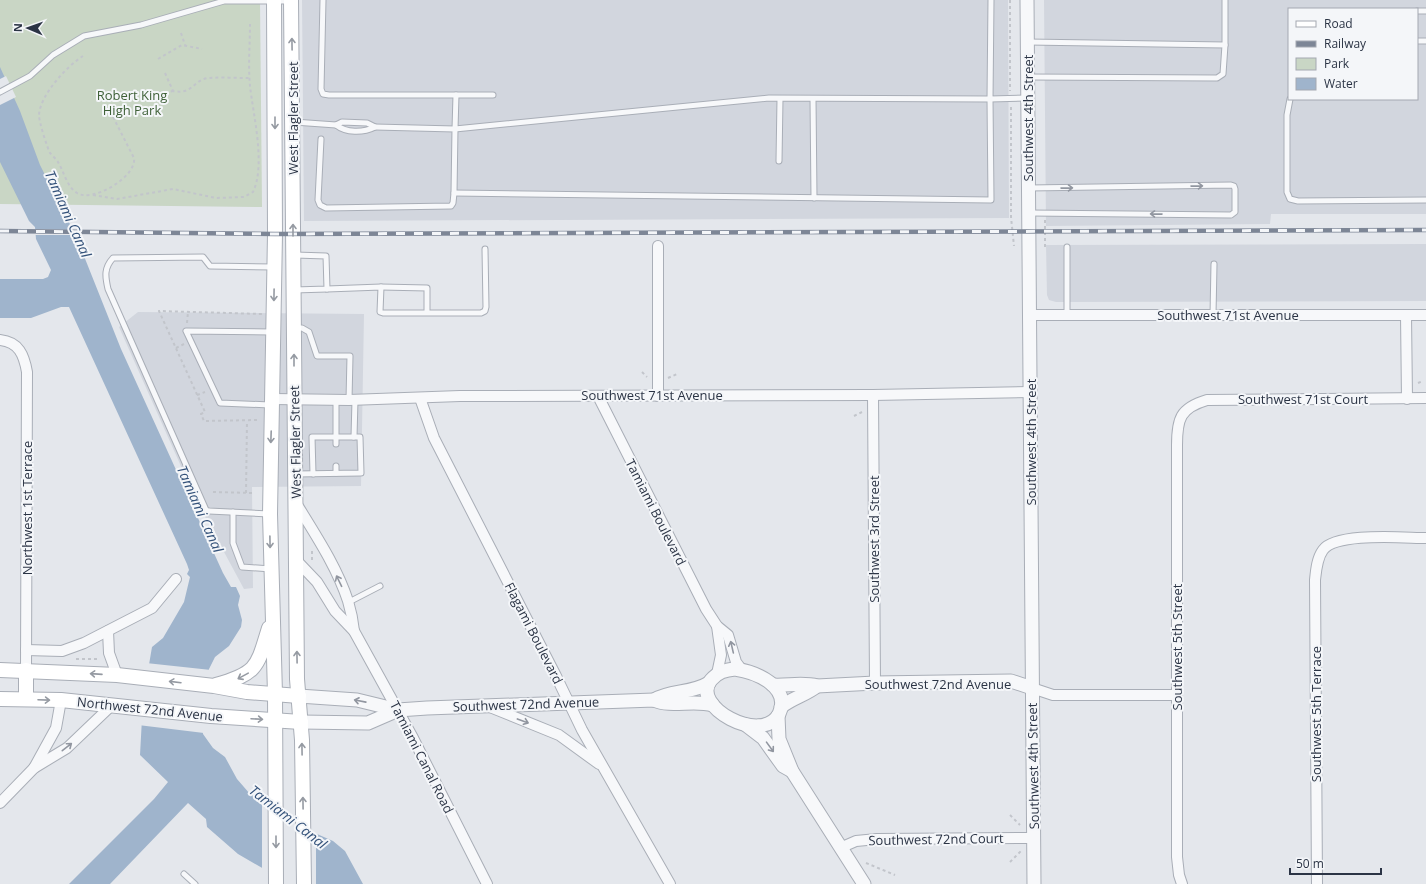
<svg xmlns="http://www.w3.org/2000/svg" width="1426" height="884" font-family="'Open Sans',sans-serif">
  <rect width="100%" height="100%" fill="#e4e7ec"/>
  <g fill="#d2d6de" fill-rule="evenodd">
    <path d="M302 0H1008L1009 218 304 221Z"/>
    <path d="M1044 0H1426V214H1271L1270 224 1046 226ZM1289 9H1417V99H1289Z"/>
    <path d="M1426 244V301L1056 302 1049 300 1047 295 1046 245Z"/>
    <path d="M138 312 364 314 361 486 252 487 253 588 244 589 196 500 119 327Z"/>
  </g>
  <path fill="#c9d6c5" d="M0 0H260L262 207 0 204Z"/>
  <path fill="#9fb4cc" d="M0 67 20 111 40 165 76 236 121 349 223 573 231 587H236L240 596 238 605 242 620 241 627 229 646 215 657 209 669 200 705 203 734 213 748 225 757 237 779 250 794 317 834 333 841 345 851 363 884H290L238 854 207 827 206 819 188 803 110 884H69L154 799 168 782 140 755 143 700 152 647 163 638 184 602 190 577 187 574 189 570 187 564 69 307H61L31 318H0V279H43L48 277 51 270 36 239 35 227 29 221 0 162Z"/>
  <g fill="#e4e7ec">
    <path d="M6 76 16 97 0 105V79Z"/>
    <path d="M34 229 75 230 78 235H34Z"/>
    <path d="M146 663 211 670 202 706 204 733 138 725Z"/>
    <path d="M262 800 316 831V884H285L262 872Z"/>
  </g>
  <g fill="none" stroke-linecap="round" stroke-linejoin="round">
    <g stroke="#a9aeb7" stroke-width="7">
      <g id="service">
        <path d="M323 0 321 89 323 94 329 95H456L455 129 769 98 990 99 991 200 454 193"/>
        <path d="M991 0 990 99 1027 98"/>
        <path d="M1417 11H1426"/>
        <path d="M1417 41H1426"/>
        <path d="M1028 42 1225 45 1223 74 1217 78 1029 77"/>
        <path d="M1225 45V0"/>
        <path d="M0 92 30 76 53 55 84 36 141 25 224 1H290"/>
        <path d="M456 95H493"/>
        <path d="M813 99 814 198"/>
        <path d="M1290 99 1287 115V192L1290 199 1298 201 1426 200"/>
        <path d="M294 122 336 125"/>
        <path d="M342 122 367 123 375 127C363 133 346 133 336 125Z"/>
        <path d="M321 139 318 200 320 205 326 208 451 206 453 203 454 193 455 129 375 127"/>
        <path d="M779 161 780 99"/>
        <path d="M1029 188 1231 185 1234 186 1235 189V212L1231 215 1030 213"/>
        <path d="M1067 247V314"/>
        <path d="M381 287 427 288V312"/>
        <path d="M327 289 381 287 380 312 383 313H481L485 311 486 307 485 249"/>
        <path d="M294 290 327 289 326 256 295 255"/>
        <path d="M1213 315 1214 264"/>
        <path d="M295 328H302L309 332 317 356H350L349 400"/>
        <path d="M270 405 220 403 186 331 272 332"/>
        <path d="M354 437 355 400"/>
        <path d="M336 466V473"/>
        <path d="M296 474 361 473 360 437H336V444"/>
        <path d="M313 474 312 437H336V399"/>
        <path d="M233 512V543L242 567 271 569"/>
        <path d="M269 514 209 511 206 510 108 289C105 276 104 268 113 258L203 257 210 266 274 267"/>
        <path d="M349 602 380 586"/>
        <path d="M184 874 195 884"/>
      </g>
    </g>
    <g stroke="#a9aeb7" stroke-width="12">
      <g id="minor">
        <path d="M658 246V396"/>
        <path d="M1030 315H1426"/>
        <path d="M1406 315 1407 399"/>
        <path d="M0 340C19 342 24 355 27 372L26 670"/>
        <path d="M873 395 875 683"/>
        <path d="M598 396 706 609 717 626 728 635 736 662 742 670"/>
        <path d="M420 398 434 438 556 676 582 730 670 884"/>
        <path d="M273 399 349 400 460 396 873 395 1031 392"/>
        <path d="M296 503C315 534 337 567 348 601 351 611 353 621 354 631"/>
        <path d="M296 560 317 582 335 611 354 631 413 738 487 884"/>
        <path d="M108 631 109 653 117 675"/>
        <path d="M26 650 62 651 84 643 152 608 176 579"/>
        <path d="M717 674 721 655 717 626"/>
        <path d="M1032 688 1053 695H1177"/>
        <path d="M490 707 559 735 599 764"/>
        <path d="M34 768 56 728 61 700"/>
        <path d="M0 803 34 768 67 748 112 705"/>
        <path d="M840 848 856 841 877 839 1034 838"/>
        <path d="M1182 884 1179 875 1177 857V445C1177 419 1180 408 1207 400L1426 398"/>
        <path d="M1317 884 1315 580C1316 570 1317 558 1323 550 1336 532 1404 538 1426 538"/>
      </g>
    </g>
    <g stroke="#a9aeb7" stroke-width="15">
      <g id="tertiary">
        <path d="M1027 0 1034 884"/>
        <path d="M735 669C756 672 792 687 779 714 762 746 689 706 711 680 718 672 725 670 735 669Z"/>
        <path d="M773 685C787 686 803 682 817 686L875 683 1011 681 1032 688"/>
        <path d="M299 696 357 700 398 710"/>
        <path d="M654 700C671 690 691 694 709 683"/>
        <path d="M781 707C792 698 806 695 817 686"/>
        <path d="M778 716 779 739 792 771 864 884"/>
        <path d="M301 722 368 723 398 710 427 708 654 700C672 708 693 699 713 705"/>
        <path d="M746 725 763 738 783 766 792 771"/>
      </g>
    </g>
    <g stroke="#a9aeb7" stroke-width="16">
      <g id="secondary">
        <path d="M274 0 275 234 270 514 275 694 276 884"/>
        <path d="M291 0 297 679 302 740 304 884"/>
        <path d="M0 670 117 675 214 686 247 692 299 696"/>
        <path d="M216 685C258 673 257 667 269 628"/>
        <path d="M0 699 61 700 211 716 301 722"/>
        <path d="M26 699V670"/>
      </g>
    </g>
    <g stroke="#c2c5cb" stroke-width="2" stroke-dasharray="3 3" stroke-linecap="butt">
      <path d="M1010 0V91"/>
      <path d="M181 33 185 45"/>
      <path d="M83 56C67 66 40 95 39 115 39 122 47 147 50 153 53 156 56 159 58 162 64 172 67 187 77 193 92 203 137 177 134 158L111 113"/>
      <path d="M158 59 182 45 202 49"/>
      <path d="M165 73 173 91C193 95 193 80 208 78 221 77 236 78 249 78"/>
      <path d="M159 94 173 91"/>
      <path d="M1011 107V217L1014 246"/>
      <path d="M93 195 117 199 173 189 216 198 244 197 253 192C266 165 253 114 250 86 248 65 250 44 250 24"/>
      <path d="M1045 220V247"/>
      <path d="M187 323 188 312"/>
      <path d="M176 348 184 344"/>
      <path d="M642 372 647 377"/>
      <path d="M668 378 677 374"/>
      <path d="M1418 383 1423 381"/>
      <path d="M197 395 205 392"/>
      <path d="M854 416 862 412"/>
      <path d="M257 420 204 421 201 414 205 412 159 311 262 314"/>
      <path d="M213 492 253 493"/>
      <path d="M246 493 247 421"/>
      <path d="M312 551V560"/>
      <path d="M76 659H99"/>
      <path d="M1010 815 1020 825"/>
      <path d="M1010 862 1021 851"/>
      <path d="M866 863 895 875"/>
    </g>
    <use href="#service" stroke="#f7f8fa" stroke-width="5"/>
    <use href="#minor" stroke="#f7f8fa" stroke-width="10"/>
    <use href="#tertiary" stroke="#f7f8fa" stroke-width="13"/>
    <use href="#secondary" stroke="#fff" stroke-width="14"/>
    <g stroke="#7d8696" stroke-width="4.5">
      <path id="rail" d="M0 231 275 234 1426 230"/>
    </g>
    <use href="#rail" stroke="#f4f6f9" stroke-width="3" stroke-dasharray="9" stroke-linecap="butt"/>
  </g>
  <defs><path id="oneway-shaft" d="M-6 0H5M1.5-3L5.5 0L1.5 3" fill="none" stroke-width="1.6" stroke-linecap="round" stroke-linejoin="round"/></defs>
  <g stroke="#959aa2">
    <use href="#oneway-shaft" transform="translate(292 44) rotate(-91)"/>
    <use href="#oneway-shaft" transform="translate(275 123) rotate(90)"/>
    <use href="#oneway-shaft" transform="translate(293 230) rotate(-90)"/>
    <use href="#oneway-shaft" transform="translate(274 295) rotate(91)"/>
    <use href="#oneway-shaft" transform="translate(294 360) rotate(-90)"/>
    <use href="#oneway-shaft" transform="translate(271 437) rotate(92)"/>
    <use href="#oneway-shaft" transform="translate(270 542) rotate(89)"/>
    <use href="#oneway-shaft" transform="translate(297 657) rotate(-91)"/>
    <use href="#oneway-shaft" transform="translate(96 674) rotate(-176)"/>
    <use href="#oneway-shaft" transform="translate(243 676) rotate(151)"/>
    <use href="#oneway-shaft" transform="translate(175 682) rotate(-173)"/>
    <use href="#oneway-shaft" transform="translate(44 700) rotate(2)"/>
    <use href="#oneway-shaft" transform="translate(257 719) rotate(3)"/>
    <use href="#oneway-shaft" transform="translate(302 749) rotate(-91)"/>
    <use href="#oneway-shaft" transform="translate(303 803) rotate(-91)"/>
    <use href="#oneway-shaft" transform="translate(276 842) rotate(90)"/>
  </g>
  <g stroke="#9196a0">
    <use href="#oneway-shaft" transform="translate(1197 186) rotate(-1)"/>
    <use href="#oneway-shaft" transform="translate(1067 188) rotate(-1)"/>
    <use href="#oneway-shaft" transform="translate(1156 214) rotate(-179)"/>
    <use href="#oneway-shaft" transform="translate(339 581) rotate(-116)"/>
    <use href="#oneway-shaft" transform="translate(732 647) rotate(-103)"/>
    <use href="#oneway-shaft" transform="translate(360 701) rotate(-169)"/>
    <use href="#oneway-shaft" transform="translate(523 721) rotate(20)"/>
    <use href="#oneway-shaft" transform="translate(67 747) rotate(-38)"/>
    <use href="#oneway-shaft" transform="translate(770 747) rotate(54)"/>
  </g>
  <g text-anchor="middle" stroke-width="4" stroke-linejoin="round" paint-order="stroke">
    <g font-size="13" fill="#3f6138" stroke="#f4f6f9">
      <text x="132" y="100">Robert King<tspan x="132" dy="15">High Park</tspan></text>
    </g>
    <g font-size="13" fill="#2b3445" stroke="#f4f6f9">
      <text transform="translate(293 118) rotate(-90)" y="5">West Flagler Street</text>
      <text transform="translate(1028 118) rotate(-90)" y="5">Southwest 4th Street</text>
      <text x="1228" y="320">Southwest 71st Avenue</text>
      <text x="652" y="400">Southwest 71st Avenue</text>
      <text x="1303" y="404">Southwest 71st Court</text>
      <text transform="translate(295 442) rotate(-91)" y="5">West Flagler Street</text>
      <text transform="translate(1031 442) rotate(-90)" y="5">Southwest 4th Street</text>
      <text transform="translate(27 508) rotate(-90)" y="5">Northwest 1st Terrace</text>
      <text transform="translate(656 512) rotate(63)" y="5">Tamiami Boulevard</text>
      <text transform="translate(874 539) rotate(-90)" y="5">Southwest 3rd Street</text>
      <text transform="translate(534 633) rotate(63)" y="5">Flagami Boulevard</text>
      <text transform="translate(1177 647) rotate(-90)" y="5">Southwest 5th Street</text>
      <text x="938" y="689">Southwest 72nd Avenue</text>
      <text transform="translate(526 704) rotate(-2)" y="5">Southwest 72nd Avenue</text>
      <text transform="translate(150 709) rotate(6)" y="5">Northwest 72nd Avenue</text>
      <text transform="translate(1316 714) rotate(-90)" y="5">Southwest 5th Terrace</text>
      <text transform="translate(422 757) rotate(63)" y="5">Tamiami Canal Road</text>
      <text transform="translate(1033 766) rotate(-91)" y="5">Southwest 4th Street</text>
      <text transform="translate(936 839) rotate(-1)" y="5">Southwest 72nd Court</text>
    </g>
    <g font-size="14" font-style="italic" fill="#34527a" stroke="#f4f6f9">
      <text transform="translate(68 214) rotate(66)" y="5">Tamiami Canal</text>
      <text transform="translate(200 509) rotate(66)" y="5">Tamiami Canal</text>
      <text transform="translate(288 817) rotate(38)" y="5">Tamiami Canal</text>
    </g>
  </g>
  <rect x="1288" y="8" width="130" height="92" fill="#f4f6f9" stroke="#a4a8b1"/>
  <rect x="1296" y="21" width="20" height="6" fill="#ffffff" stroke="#a4a8b1"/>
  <text x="1324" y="28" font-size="12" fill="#2b3445">Road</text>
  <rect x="1296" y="41" width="20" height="6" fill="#7d8696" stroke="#a4a8b1"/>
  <text x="1324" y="48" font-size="12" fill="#2b3445">Railway</text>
  <rect x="1296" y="58" width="20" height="12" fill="#c9d6c5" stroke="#a4a8b1"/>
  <text x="1324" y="68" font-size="12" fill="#2b3445">Park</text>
  <rect x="1296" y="78" width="20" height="12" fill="#9fb4cc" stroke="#a4a8b1"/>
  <text x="1324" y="88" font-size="12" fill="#2b3445">Water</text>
  <g transform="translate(28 28) rotate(272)" stroke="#f4f6f9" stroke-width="3" paint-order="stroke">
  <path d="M0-3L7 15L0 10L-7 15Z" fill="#2b3445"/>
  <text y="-6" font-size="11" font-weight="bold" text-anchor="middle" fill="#2b3445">N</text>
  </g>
  <path d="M1290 868v6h91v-6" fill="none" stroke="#2b3445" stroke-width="2"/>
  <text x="1296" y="868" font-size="12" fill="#2b3445" stroke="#f4f6f9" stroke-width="3" paint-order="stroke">50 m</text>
</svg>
